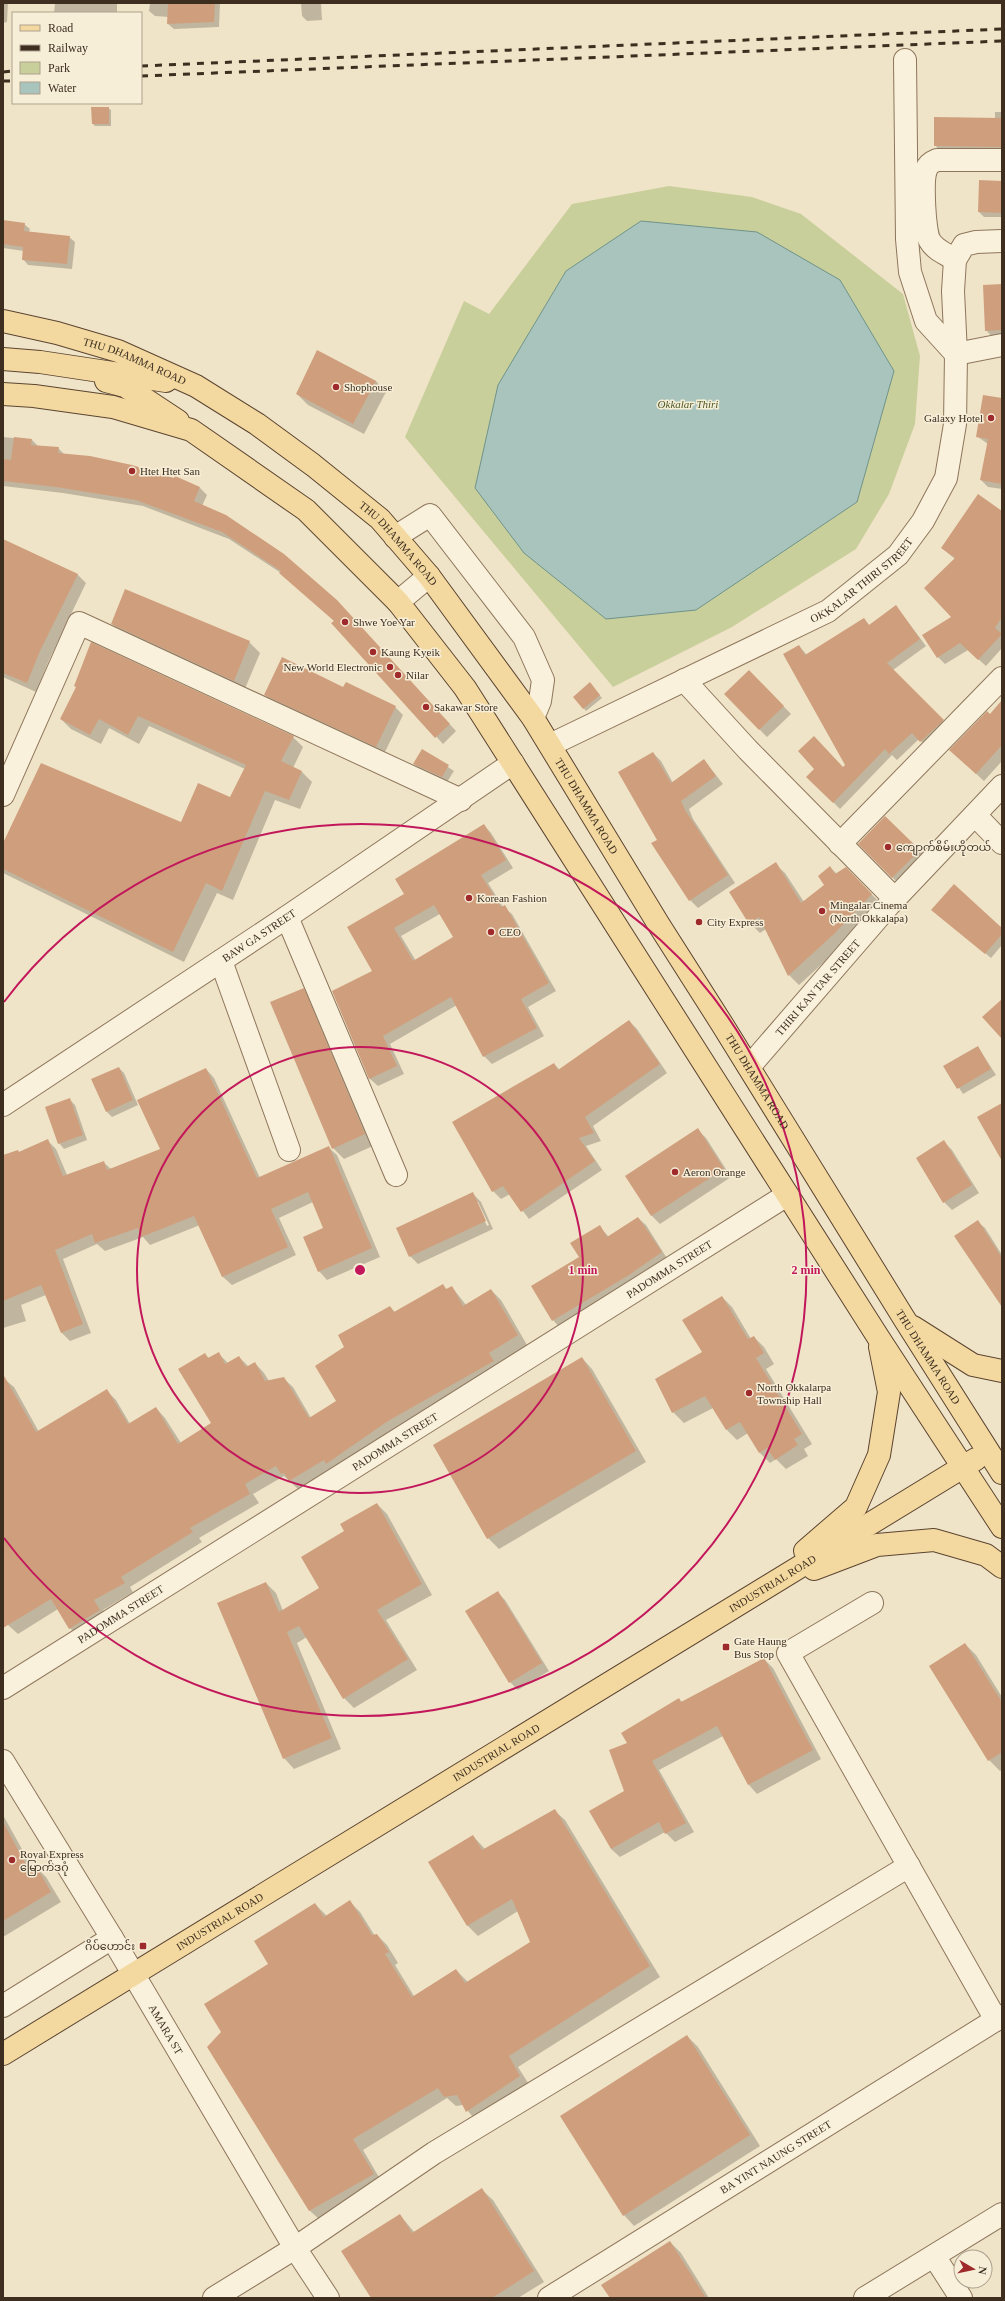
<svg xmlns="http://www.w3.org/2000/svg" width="1005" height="2301" font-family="'Times New Roman','Noto Sans Myanmar',serif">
  <rect width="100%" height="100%" fill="#f0e4c8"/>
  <path fill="#c9cf9b" d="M669 186 752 197 801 214 903 294 920 356 915 424 889 494 856 549 732 627 613 687 405 437 464 301 489 314 572 204Z"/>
  <path fill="#a9c4bc" stroke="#6f938a" d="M641 221 757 232 840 280 894 371 857 502 696 610 606 619 524 553 475 488 498 385 566 271Z"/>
  <g fill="#0003" fill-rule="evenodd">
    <path d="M3 3H8L7 22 3 23Z"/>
    <path d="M55 3H117V13H54Z"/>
    <path d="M150 3H220L219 27 174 29 168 24 169 17 155 16 149 11Z"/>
    <path d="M301 3H321L322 20 307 21 302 16Z"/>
    <path d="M108 108 111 110V126H95L93 124Z"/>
    <path d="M995 112H1002V153L940 151 935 145 995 119Z"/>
    <path d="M1002 182V217H984L979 212Z"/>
    <path d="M3 221 24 224 30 229 29 232 69 237 75 242 72 269 28 265 23 259 24 251 3 248Z"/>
    <path d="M1002 285V338H993L986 330Z"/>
    <path d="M317 351 376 381 386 392 364 434 308 405 297 394Z"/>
    <path d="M1002 399V489L988 487 981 480 988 444 978 437Z"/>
    <path d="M3 437 32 440 38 446 58 448 64 454 175 479 176 477 200 488 207 495 202 506 343 608 456 731 443 744 333 623 335 621 281 573 229 539 143 506 63 493 3 486Z"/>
    <path d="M1002 513V648L986 666 968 650 945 664 938 657 952 617 955 559 942 548Z"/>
    <path d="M3 540 77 574 86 583 49 660 36 692 3 677Z"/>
    <path d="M896 606 926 646 893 670 949 727 927 747 919 739 897 760 892 755 840 809 808 777 846 766 799 646 807 655 863 619 870 626Z"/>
    <path d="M112 624 249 642 260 653 244 691 123 634Z"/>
    <path d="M749 671 791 714 767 737 725 694Z"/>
    <path d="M75 686 293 737 303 747 293 768 302 772 312 782 300 809 275 800 233 900 217 893 184 962 3 873V845L182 824 230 798 245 769 149 726 139 744 109 728 101 744 71 729 61 719 77 688Z"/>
    <path d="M592 686 602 698 586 711 574 697Z"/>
    <path d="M265 695 395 707 403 715 384 754 273 703Z"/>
    <path d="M1002 702V761L984 781 959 758Z"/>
    <path d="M422 750 454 771 447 782 420 769 414 764Z"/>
    <path d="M653 753 661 761 673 783 704 760 723 784 689 809 693 819 735 883 698 908 690 900 658 840Z"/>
    <path d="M885 817 927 858 901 886 859 844Z"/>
    <path d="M484 825 491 833 513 868 488 883 503 907 512 914 556 991 528 1007 544 1036 492 1064 484 1056 457 1005 390 1044 404 1074 378 1086 370 1079 333 991 374 972 406 895ZM440 914 454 937 416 961 401 936Z"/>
    <path d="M775 864 785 873 804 902 825 885 830 867 837 874 846 868 882 905 844 944 799 985 789 975 766 929 760 933 750 923Z"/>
    <path d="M954 885 1002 929V945L991 958 933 910Z"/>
    <path d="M303 989 314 1000 375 1145 344 1159 333 1148Z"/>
    <path d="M629 1021 637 1029 667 1073 593 1126 601 1141 586 1146 602 1170 529 1219 510 1194 501 1199 493 1191 554 1064 560 1070Z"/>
    <path d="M978 1047 996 1075 963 1094 945 1066Z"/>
    <path d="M119 1068 124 1073 138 1105 112 1117 107 1112 92 1080Z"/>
    <path d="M206 1069 214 1078 260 1178 328 1147 337 1155 380 1257 327 1280 319 1271 325 1228 313 1202 279 1218 296 1255 232 1285 223 1277 200 1225 150 1245 143 1237 105 1251 97 1244 63 1259 91 1333 70 1341 61 1332 46 1295 21 1305 26 1321 3 1328V1157L19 1152 47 1140 56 1149 67 1175 103 1162 111 1169 162 1150Z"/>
    <path d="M70 1100 75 1105 87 1140 64 1149 59 1143Z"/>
    <path d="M698 1130 706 1138 731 1177 660 1224 652 1216 627 1176Z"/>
    <path d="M944 1142 952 1150 979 1193 952 1210 944 1202Z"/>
    <path d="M473 1194 481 1202 493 1229 418 1264 410 1256ZM476 1202H478L489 1225 487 1226Z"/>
    <path d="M638 1218 646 1225 668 1260 560 1328 553 1320 533 1286 580 1258 599 1226 609 1237Z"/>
    <path d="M978 1222 985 1228 1002 1255V1305Z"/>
    <path d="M443 1286 447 1290 452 1287 466 1305 491 1290 501 1300 527 1345 498 1363 502 1371 299 1490 284 1476 253 1494 259 1503 199 1538 202 1542 130 1587 133 1592 103 1610 109 1619 79 1638 70 1628 58 1609 18 1634 8 1625 3 1616V1378L14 1387 39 1432 107 1391 116 1400 130 1424 156 1408 165 1418 181 1443 212 1423 204 1354 209 1358 218 1353 228 1363 239 1357 249 1367 255 1363 264 1373 269 1381 283 1378 293 1387 311 1418 337 1401 346 1347 390 1307 395 1312Z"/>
    <path d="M722 1297 732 1307 751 1339 754 1337 764 1347 774 1364 766 1369 812 1444 804 1449 808 1456 786 1469 776 1459 770 1463 760 1453 748 1433 737 1440 727 1430 713 1408 684 1423 673 1412 656 1379 703 1353Z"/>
    <path d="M582 1358 592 1369 646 1462 499 1549 488 1538 434 1446Z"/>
    <path d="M377 1504 387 1514 432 1595 386 1620 417 1670 354 1708 344 1698 307 1637 297 1643 341 1749 294 1769 284 1758 266 1583 276 1593 283 1611 321 1588 346 1531Z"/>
    <path d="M497 1592 505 1600 549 1671 518 1690 510 1682Z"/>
    <path d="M965 1644 976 1655 1002 1697V1770L1000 1771 989 1760 930 1667Z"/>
    <path d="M764 1659 773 1668 821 1759 757 1794 749 1785 723 1736 659 1770 694 1832 675 1842 665 1832 620 1857 611 1849 626 1791 628 1743 679 1699 682 1702Z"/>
    <path d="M554 1810 565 1820 660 1977 518 2067 530 2086 477 2122 463 2105 456 2106 447 2098 363 2150 383 2184 320 2220 309 2210 222 2032 315 1904 327 1916 350 1902 360 1912 375 1936 377 1935 387 1945 398 1963 395 1965 414 1996 456 1970 468 1982 531 1942 518 1911 478 1936 468 1926 430 1863 473 1836 485 1849Z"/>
    <path d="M3 1815 33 1869 36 1867 46 1877 61 1902 3 1937Z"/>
    <path d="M687 2036 698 2047 760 2146 634 2226 624 2215Z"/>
    <path d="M482 2190 493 2200 544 2282 518 2298H372L400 2215 415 2233Z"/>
    <path d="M670 2242 681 2253 709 2298H611Z"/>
  </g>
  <g fill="#cf9f7d" fill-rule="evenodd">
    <path d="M168 3H215L214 22 167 24Z"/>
    <path d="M91 107H109V124H92Z"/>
    <path d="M934 117 1002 118V147L934 146Z"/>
    <path d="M979 180 1002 181V213L978 212Z"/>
    <path d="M3 220 25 223 24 231 70 236 67 264 22 260 23 247 3 244Z"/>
    <path d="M1002 284V330L985 331 983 285Z"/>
    <path d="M317 350 376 381 353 424 296 394Z"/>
    <path d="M983 395 1002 398V484L980 480 988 439 976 437Z"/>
    <path d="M14 437 32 439 31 445 59 447 58 453 90 456 132 465 174 478 175 476 200 487 194 501 226 515 284 554 337 600 450 724 435 738 331 623 334 621 279 573 281 571 222 532 136 500 56 487 3 481V459L11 460Z"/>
    <path d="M978 494 1002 511V617L995 628 1002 634 978 660 960 643 937 658 922 635 951 617 924 588 955 558 941 548Z"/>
    <path d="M3 539 78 574 40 651 27 683 3 673Z"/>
    <path d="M125 589 250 641 234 681 111 624Z"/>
    <path d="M896 605 920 639 887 663 944 720 920 742 912 733 889 754 885 749 833 803 806 777 814 769 798 751 814 736 843 767 845 765 783 654 799 645 805 655 864 618 869 625Z"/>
    <path d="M91 642 294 736 281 761 302 771 289 800 265 791 222 891 206 883 173 952 3 869V843L41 763 181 822 198 783 230 797 246 765 138 716 128 735 99 719 90 735 60 719 76 687 74 686Z"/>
    <path d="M282 657 343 687 346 682 396 706 376 747 264 695Z"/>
    <path d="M749 670 784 706 759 730 724 694Z"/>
    <path d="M590 682 600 695 583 709 573 697Z"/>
    <path d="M1002 700V745L976 774 949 750 987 711 990 714Z"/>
    <path d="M422 749 449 765 442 777 413 764Z"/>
    <path d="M653 752 671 783 704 759 716 776 681 801 685 810 728 875 689 901 651 843 657 840 618 772Z"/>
    <path d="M885 816 920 850 892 878 858 844Z"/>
    <path d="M484 824 506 860 481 875 501 907 505 905 549 983 521 999 537 1028 483 1057 451 997 383 1036 397 1066 369 1079 332 991 372 971 347 927 404 894 395 879ZM434 905 453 937 413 961 394 928Z"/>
    <path d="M776 862 801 903 824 885 818 876 830 866 835 874 846 867 872 894 834 934 788 976 759 917 749 924 729 892Z"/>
    <path d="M954 884 1002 928V934L985 954 931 910Z"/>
    <path d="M304 988 365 1134 332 1149 270 1002Z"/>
    <path d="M1002 999V1039L982 1017Z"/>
    <path d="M629 1020 660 1064 585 1117 594 1133 579 1138 595 1161 521 1212 503 1186 492 1192 452 1122 554 1063 558 1070Z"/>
    <path d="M978 1046 991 1069 957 1089 943 1066Z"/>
    <path d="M119 1067 133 1100 106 1112 91 1079Z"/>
    <path d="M206 1068 257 1178 329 1146 372 1248 318 1272 303 1237 323 1228 308 1192 271 1209 288 1247 222 1277 194 1216 141 1237 138 1228 95 1243 92 1234 55 1250 83 1324 61 1333 41 1285 3 1301V1155L18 1150 19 1152 48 1139 63 1176 104 1161 107 1170 160 1149 137 1100Z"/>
    <path d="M70 1098 83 1135 58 1144 45 1107Z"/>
    <path d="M1002 1103V1161L977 1117Z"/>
    <path d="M698 1128 724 1169 651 1216 625 1176Z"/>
    <path d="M944 1140 972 1185 943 1203 916 1158Z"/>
    <path d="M473 1192 486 1221 409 1257 396 1228Z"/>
    <path d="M638 1217 662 1252 629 1275 552 1321 531 1286 579 1257 570 1243 600 1225 607 1237Z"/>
    <path d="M978 1220 1002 1258V1307L954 1236Z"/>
    <path d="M443 1284 446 1289 452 1286 463 1306 491 1289 518 1335 489 1353 494 1361 388 1421 326 1464 324 1460 289 1481 284 1473 281 1474 276 1466 245 1484 250 1494 190 1528 193 1532 121 1577 125 1583 94 1600 100 1610 69 1629 51 1599 3 1628V1374L36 1432 107 1389 128 1424 156 1407 178 1444 211 1423 178 1369 205 1353 208 1358 219 1352 225 1364 239 1356 246 1367 255 1362 265 1381 284 1377 309 1418 336 1401 315 1366 344 1347 338 1335 390 1306 394 1312Z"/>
    <path d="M722 1296 748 1339 754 1336 764 1353 756 1358 802 1434 794 1439 798 1445 775 1460 767 1448 759 1453 740 1422 726 1430 705 1396 672 1413 655 1379 702 1352 682 1320Z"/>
    <path d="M582 1357 636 1451 487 1539 433 1445Z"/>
    <path d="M377 1503 422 1584 377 1610 408 1659 343 1699 299 1626 287 1632 332 1738 283 1759 217 1603 266 1582 279 1612 319 1588 301 1557 344 1531 340 1524Z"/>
    <path d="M498 1591 542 1663 509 1683 465 1611Z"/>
    <path d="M965 1643 1002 1702V1752L988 1761 929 1666Z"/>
    <path d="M764 1658 813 1750 748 1785 717 1726 652 1761 686 1823 665 1834 659 1822 611 1849 589 1811 624 1791 609 1750 627 1743 621 1733 679 1698 681 1702Z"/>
    <path d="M555 1809 650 1966 509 2056 520 2076 466 2112 457 2095 444 2097 438 2088 353 2139 374 2174 309 2211 207 2047 221 2032 204 2004 268 1964 254 1941 315 1903 324 1917 350 1900 372 1935 377 1934 389 1952 385 1954 412 1997 456 1969 465 1983 530 1942 512 1899 467 1926 428 1862 473 1835 482 1850Z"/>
    <path d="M3 1822 29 1870 36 1866 51 1892 3 1921Z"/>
    <path d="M687 2035 750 2135 623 2216 560 2116Z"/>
    <path d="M482 2188 534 2271 492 2298H371L341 2251 400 2214 412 2233Z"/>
    <path d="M670 2241 706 2298H610L601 2285Z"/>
  </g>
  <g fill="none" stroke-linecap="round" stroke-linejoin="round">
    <g stroke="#8d765c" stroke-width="24">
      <g id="minor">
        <path d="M905 60 907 239 910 272 926 321 956 354 1002 345"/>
        <path d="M955 260C947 254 935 250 930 241 924 233 922 180 926 170 928 164 932 162 937 160H1002"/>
        <path d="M395 537 430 515 524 637 543 680 540 701 533 718"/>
        <path d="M398 602 429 576"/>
        <path d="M684 680 748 750 895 899"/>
        <path id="s1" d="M550 745 828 611 898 555 923 521 946 478 955 424 956 354 953 291 955 260 964 245 976 242 1002 241"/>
        <path d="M3 795 79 623 461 800"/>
        <path d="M975 815 1002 843"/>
        <path d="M840 844 1002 678"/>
        <path d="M287 917 396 1175"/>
        <path d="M221 961 289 1150"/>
        <path id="s2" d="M749 1067 889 905 1002 786"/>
        <path id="s3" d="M3 1105 287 917 513 763"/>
        <path d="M872 1603 788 1653 996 2020"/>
        <path id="s4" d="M3 1688 787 1195"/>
        <path id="s5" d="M3 1761 112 1938 295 2248 328 2298"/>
        <path d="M3 2006 112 1938"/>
        <path d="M934 2256 961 2298"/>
        <path d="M214 2298 295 2248 434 2153 909 1866"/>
        <path id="s6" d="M549 2298 1002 2016"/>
        <path d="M865 2298 1002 2214"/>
      </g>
    </g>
    <g stroke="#5b4430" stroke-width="24">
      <g id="major">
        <path id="s7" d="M3 321 57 333 118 351 196 386 257 424 313 465 380 519 429 576 533 718 659 925 722 1024 905 1320 1002 1473"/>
        <path d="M3 359 40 362 166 381"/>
        <path d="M106 381 125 386 178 421"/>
        <path d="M3 394 34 396 113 407 191 430 306 510 398 602 465 688 878 1337 1002 1527"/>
        <path d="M913 1327 973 1365 1002 1371"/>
        <path d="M805 1551 856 1507 879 1455 889 1392 880 1347"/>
        <path d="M814 1569 877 1545 934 1540 986 1555 1002 1567"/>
        <path id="s8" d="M3 2054 976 1459"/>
      </g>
    </g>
    <use href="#minor" stroke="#faf1dc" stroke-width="22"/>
    <use href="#major" stroke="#f3d9a0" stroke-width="22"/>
    <g stroke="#3d2e20" stroke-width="3" stroke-dasharray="7 7" stroke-linecap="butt">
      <path d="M141 66 1002 29"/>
      <path d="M3 72 13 71"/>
      <path d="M141 76 1002 41"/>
      <path d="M3 81H13"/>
    </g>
  </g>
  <g fill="none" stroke="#c2185b" stroke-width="2">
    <circle cx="360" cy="1270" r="223"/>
    <path d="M4 1002A446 446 0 1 1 4 1538"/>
  </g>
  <g fill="#9e2a2b" stroke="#f7eed8" stroke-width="1.5">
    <circle cx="336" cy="387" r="4"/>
    <circle cx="991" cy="418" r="4"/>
    <circle cx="132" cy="471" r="4"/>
    <circle cx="345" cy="622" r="4"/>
    <circle cx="373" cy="652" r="4"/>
    <circle cx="390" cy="667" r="4"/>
    <circle cx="398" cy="675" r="4"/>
    <circle cx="426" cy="707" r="4"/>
    <circle cx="888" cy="847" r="4"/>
    <circle cx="469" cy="898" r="4"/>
    <circle cx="822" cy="911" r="4"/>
    <circle cx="699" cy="922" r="4"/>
    <circle cx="491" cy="932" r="4"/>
    <circle cx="675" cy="1172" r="4"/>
    <circle cx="749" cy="1393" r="4"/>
    <rect x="722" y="1643" width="8" height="8" rx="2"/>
    <circle cx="12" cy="1860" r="4"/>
    <rect x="139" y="1942" width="8" height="8" rx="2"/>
  </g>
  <g text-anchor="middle" stroke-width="3" stroke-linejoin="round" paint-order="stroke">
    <g font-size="11" fill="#3d2e20" stroke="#f7eed8">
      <text dy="4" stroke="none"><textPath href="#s7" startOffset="138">THU DHAMMA ROAD</textPath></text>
      <text dy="4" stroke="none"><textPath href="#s7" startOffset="462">THU DHAMMA ROAD</textPath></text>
      <text dy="4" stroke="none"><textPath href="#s1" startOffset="354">OKKALAR THIRI STREET</textPath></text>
      <text dy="4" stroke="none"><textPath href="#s7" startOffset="786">THU DHAMMA ROAD</textPath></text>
      <text dy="4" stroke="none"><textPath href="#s3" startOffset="307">BAW GA STREET</textPath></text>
      <text dy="4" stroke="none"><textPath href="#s2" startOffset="105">THIRI KAN TAR STREET</textPath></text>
      <text dy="4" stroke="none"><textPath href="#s7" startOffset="1110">THU DHAMMA ROAD</textPath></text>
      <text dy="4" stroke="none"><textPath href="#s4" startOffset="787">PADOMMA STREET</textPath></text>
      <text dy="4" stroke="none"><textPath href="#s7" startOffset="1434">THU DHAMMA ROAD</textPath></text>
      <text dy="4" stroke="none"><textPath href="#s4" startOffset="463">PADOMMA STREET</textPath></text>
      <text dy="4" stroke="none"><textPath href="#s8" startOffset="902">INDUSTRIAL ROAD</textPath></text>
      <text dy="4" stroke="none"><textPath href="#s4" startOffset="139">PADOMMA STREET</textPath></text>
      <text dy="4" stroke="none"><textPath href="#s8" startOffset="578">INDUSTRIAL ROAD</textPath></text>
      <text dy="4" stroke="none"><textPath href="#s8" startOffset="254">INDUSTRIAL ROAD</textPath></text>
      <text dy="4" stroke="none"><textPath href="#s5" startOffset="314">AMARA ST</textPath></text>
      <text dy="4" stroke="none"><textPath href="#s6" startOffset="267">BA YINT NAUNG STREET</textPath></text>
    </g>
    <g font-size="11" fill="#3d2e20" stroke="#f7eed8" text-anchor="start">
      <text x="344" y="391">Shophouse</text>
      <text x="983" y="422" text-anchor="end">Galaxy Hotel</text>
      <text x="140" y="475">Htet Htet San</text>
      <text x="353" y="626">Shwe Yoe Yar</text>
      <text x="381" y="656">Kaung Kyeik</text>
      <text x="382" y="671" text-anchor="end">New World Electronic</text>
      <text x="406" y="679">Nilar</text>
      <text x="434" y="711">Sakawar Store</text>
      <text x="896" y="851">ကျောက်စိမ်းဟိုတယ်</text>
      <text x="477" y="902">Korean Fashion</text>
      <text x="830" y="909">Mingalar Cinema<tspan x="830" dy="13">(North Okkalapa)</tspan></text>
      <text x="707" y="926">City Express</text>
      <text x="499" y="936">CEO</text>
      <text x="683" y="1176">Aeron Orange</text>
      <text x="757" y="1391">North Okkalarpa<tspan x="757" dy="13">Township Hall</tspan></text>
      <text x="734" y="1645">Gate Haung<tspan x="734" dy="13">Bus Stop</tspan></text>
      <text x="20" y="1858">Royal Express<tspan x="20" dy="13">မြောက်ဒဂုံ</tspan></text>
      <text x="135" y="1950" text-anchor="end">ဂိပ်ဟောင်း</text>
    </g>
    <g font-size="11" font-style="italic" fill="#4d5a26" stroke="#f7eed8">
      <text x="688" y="408">Okkalar Thiri</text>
    </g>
  </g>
  <circle cx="360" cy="1270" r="6" fill="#c2185b" stroke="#f7eed8" stroke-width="2"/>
  <g font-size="12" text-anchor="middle" font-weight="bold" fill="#c2185b" stroke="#f7eed8" stroke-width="3" stroke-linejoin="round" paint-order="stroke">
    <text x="583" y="1274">1 min</text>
    <text x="806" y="1274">2 min</text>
  </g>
  <rect width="1005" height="2301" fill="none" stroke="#3d2e20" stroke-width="8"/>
  <rect x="12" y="12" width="130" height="92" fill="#f7eed8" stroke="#ada18e"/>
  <rect x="20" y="25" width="20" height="6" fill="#f3d9a0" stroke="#ada18e"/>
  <text x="48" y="32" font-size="12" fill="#3d2e20">Road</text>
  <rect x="20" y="45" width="20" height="6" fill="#3d2e20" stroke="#ada18e"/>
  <text x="48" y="52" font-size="12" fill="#3d2e20">Railway</text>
  <rect x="20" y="62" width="20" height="12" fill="#c9cf9b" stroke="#ada18e"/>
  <text x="48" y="72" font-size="12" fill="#3d2e20">Park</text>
  <rect x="20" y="82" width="20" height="12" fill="#a9c4bc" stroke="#ada18e"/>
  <text x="48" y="92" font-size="12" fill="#3d2e20">Water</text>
  <g transform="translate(973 2269) rotate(99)"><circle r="19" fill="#f7eed8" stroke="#ada18e"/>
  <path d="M0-3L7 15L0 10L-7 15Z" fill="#9e2a2b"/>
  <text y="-6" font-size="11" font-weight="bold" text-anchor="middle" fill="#3d2e20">N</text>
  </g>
</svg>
